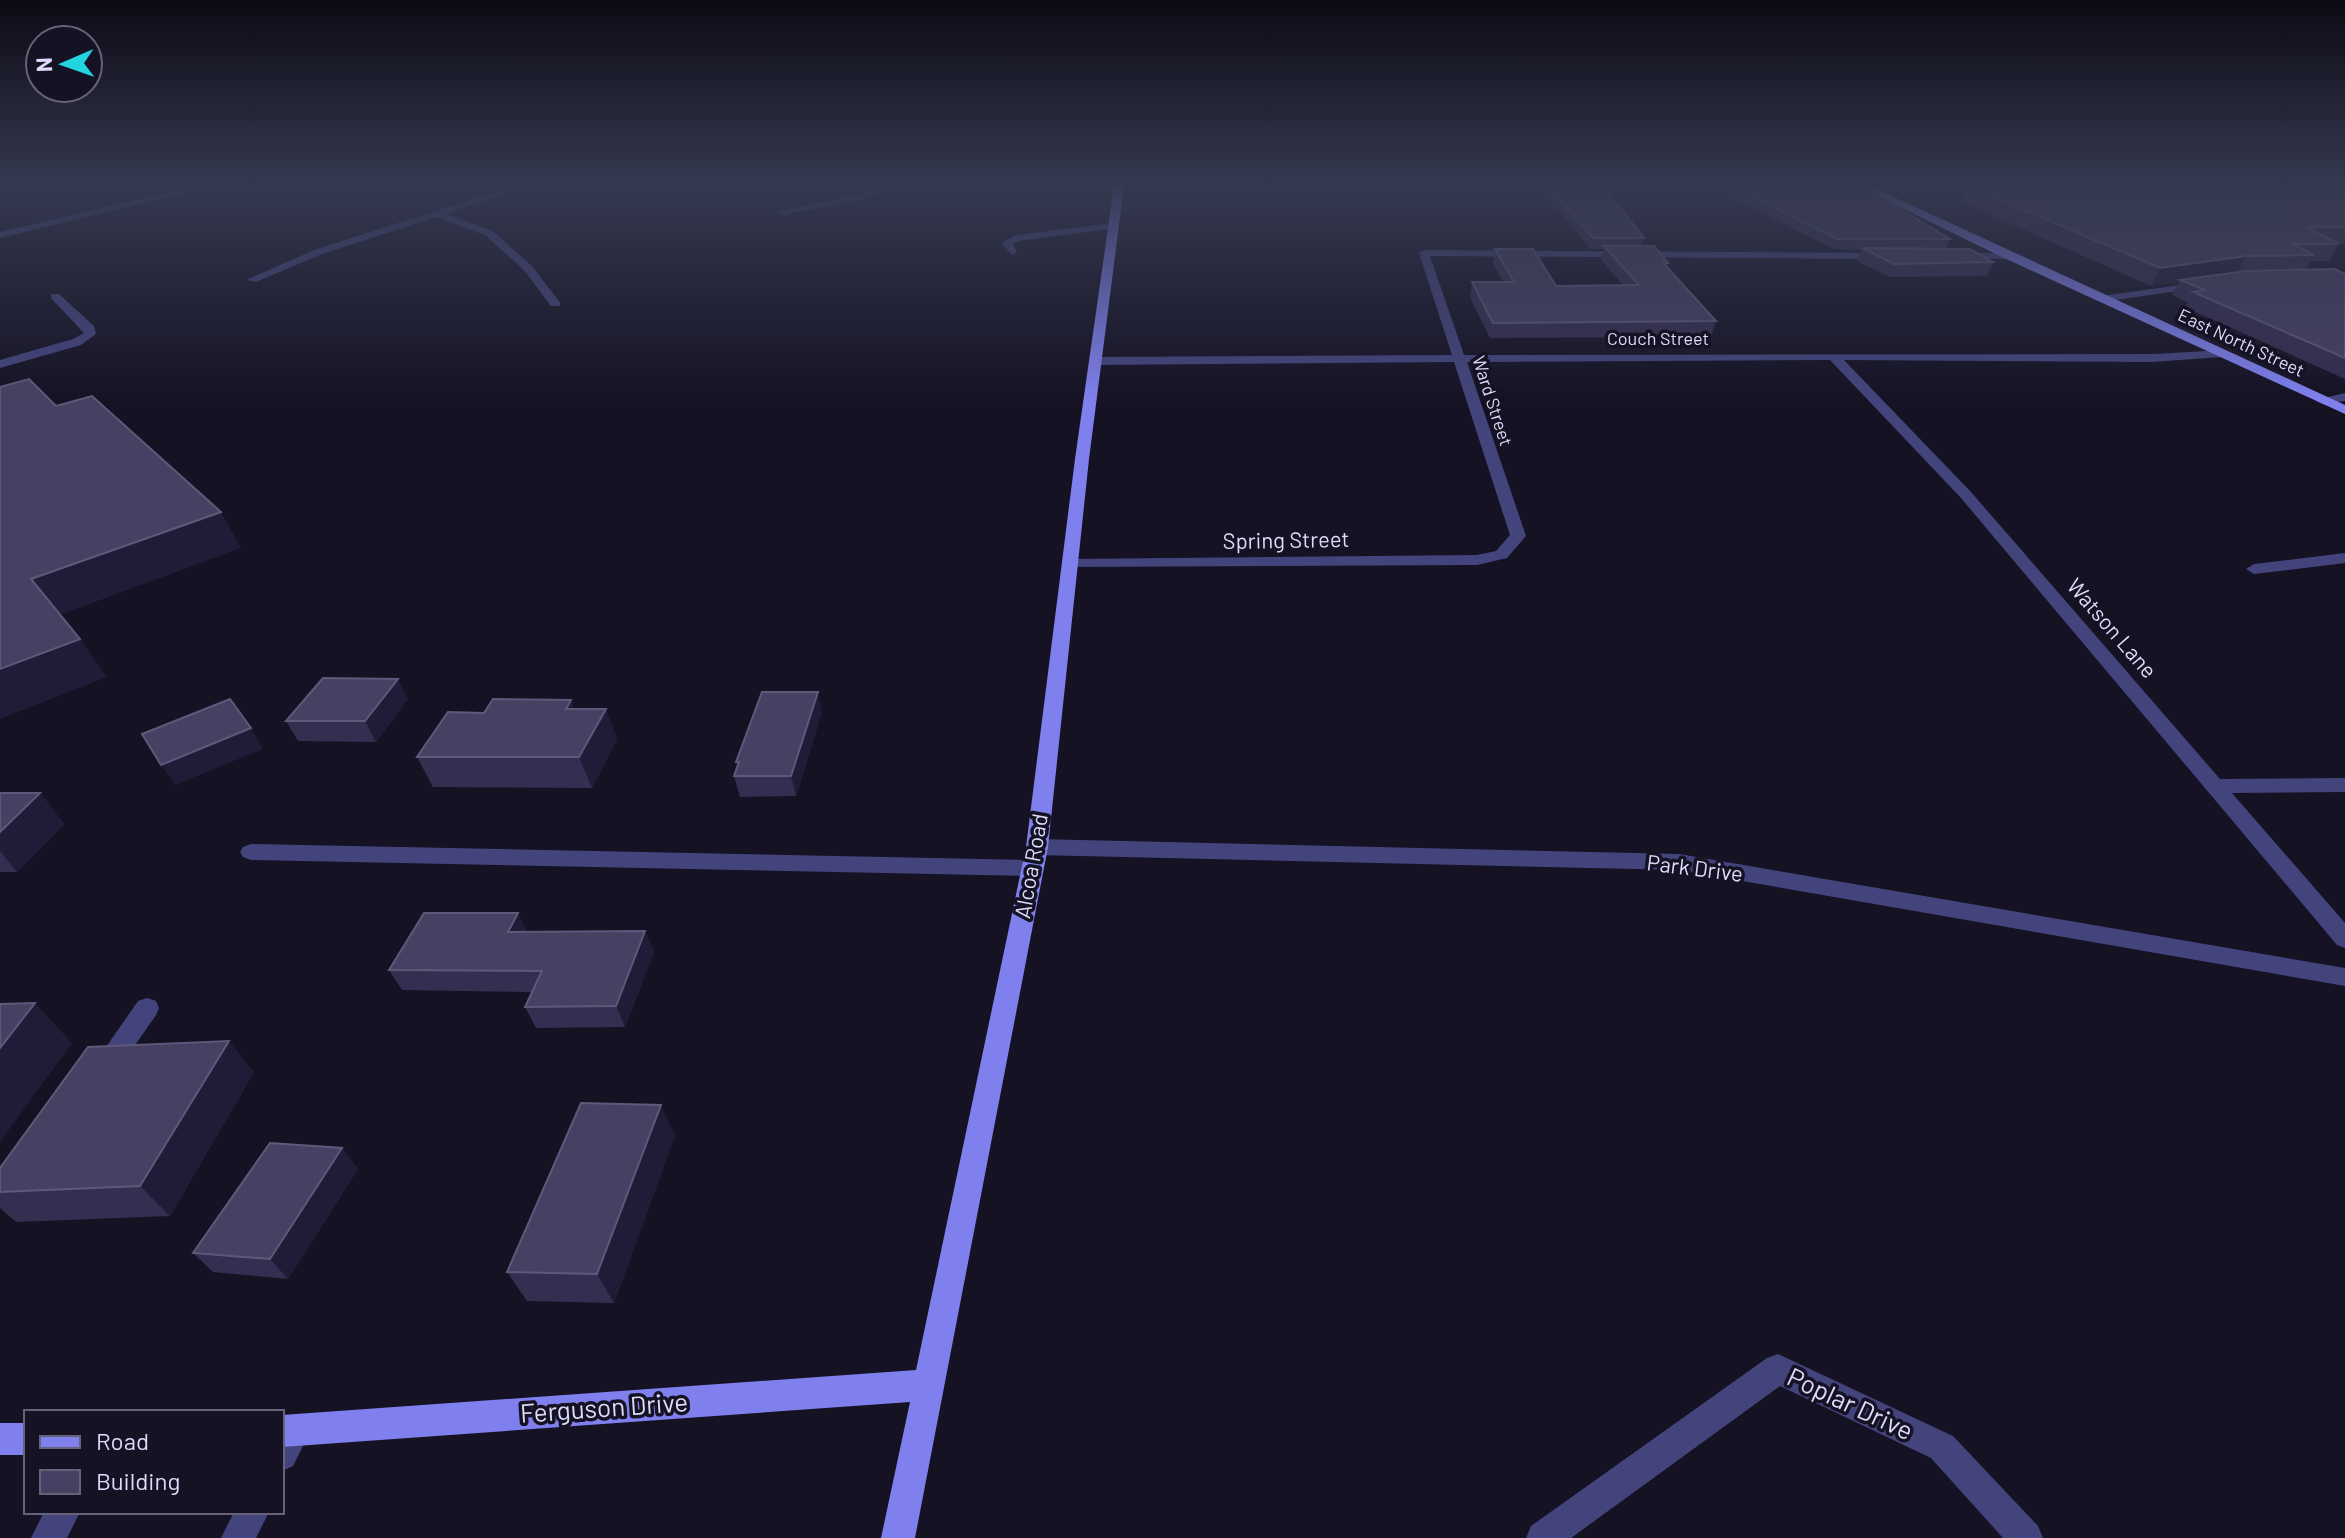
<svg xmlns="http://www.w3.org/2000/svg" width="2345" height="1538" font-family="Barlow,sans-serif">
  <rect width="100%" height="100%" fill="#151224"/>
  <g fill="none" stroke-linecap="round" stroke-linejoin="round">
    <g fill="#44447d" fill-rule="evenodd">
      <path d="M1113 223 1117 224V228L1018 241 1013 244 1017 252 1012 255 1002 243 1015 235Z"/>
      <path d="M51 294H59L94 326 96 334 81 345 0 368V360L73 339 84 333 51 298Z"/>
      <path d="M147 998 156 1001 159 1008 156 1015 115 1074 106 1078 97 1074 93 1067 97 1060 138 1001Z"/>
      <path d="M295 1414 306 1419 311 1430 293 1466 282 1471V1422Z"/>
      <path d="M44 1512H80L67 1538H31Z"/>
      <path d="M234 1512H269L256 1538H221Z"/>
    </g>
    <g fill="#44447d" fill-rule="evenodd">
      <path d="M195 186H213L0 238V232Z"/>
      <path d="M513 186H527L446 214 493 231 532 266 561 304 559 306H551L524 270 485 235 436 217 322 254 256 282 246 280 314 250Z"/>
      <path d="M875 186H887L870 198 782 215 777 212 864 194Z"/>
      <path d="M1424 250 1884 253 1889 256 1884 259 1430 256 1464 355 2153 354 2225 350 2227 353 2221 357 2153 362 1844 360 1971 492 2220 779 2345 778V792L2232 793 2345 923V948L2337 945 1961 498 1830 360 1467 362 1526 536 1507 558 1477 565 1064 567 1062 564 1070 559 1477 555 1496 551 1510 535 1454 362 1095 365 1089 361 1095 357 1452 355 1419 253Z"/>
      <path d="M1956 253H2008L2013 256 2008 259 1952 258V254Z"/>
      <path d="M2202 282 2208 285 2206 287 2101 302 2095 299 2101 296Z"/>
      <path d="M2345 393V401L2322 404 2315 400Z"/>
      <path d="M2345 553V563L2254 574 2246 569 2254 564Z"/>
      <path d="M1037 839 1679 854 2345 968V986L1679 870 1037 855 1029 852 1026 847 1029 842Z"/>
      <path d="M251 844 1033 860 1041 862 1044 868 1041 874 1033 876 251 860 243 857 240 852 243 847Z"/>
      <path d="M1778 1354 1953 1436 2038 1526 2043 1538H2003L1931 1458 1780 1386 1571 1538H1526L1531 1526 1767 1358Z"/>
    </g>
    <g fill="#7f80ed" fill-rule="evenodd">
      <path d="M1114 186H1124L1089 459 1048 847 915 1538H881L910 1402 282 1447V1415L916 1370 1026 847 1075 459Z"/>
      <path d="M1857 186H1870L2345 405V414L2004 258Z"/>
      <rect x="0" y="1423" width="26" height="32"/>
    </g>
  </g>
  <g fill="#342e50">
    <path d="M1537 186H1603L1644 238 1642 246 1668 263 1667 267 1716 321 1711 337 1490 338 1470 297 1472 282H1503L1493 264 1495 249 1556 286 1623 285 1601 260 1604 249H1591Z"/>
    <path d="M1707 186H1862L1950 239 1946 249 1993 262 1987 276 1890 277 1857 261 1861 250 1834 249Z"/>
    <path d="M1968 186H2345V244H2338L2329 261H2310L2306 270 2345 274V379L2185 307 2188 302 2172 295 2179 282 2151 286 1962 202Z"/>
    <path d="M408 699 376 742 298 741 286 721Z"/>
    <path d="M575 709H606L617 739 592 788 433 787 417 757 484 713Z"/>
    <path d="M822 712 796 796 740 797 734 776 738 767 736 762Z"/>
    <path d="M0 793H40L64 824 17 872H0Z"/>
    <path d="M645 931 654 952 625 1027 536 1028 525 1007 532 992 402 990 389 970 527 932Z"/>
    <path d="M254 1072 170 1216 16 1222 0 1208V1168Z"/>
    <path d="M675 1135 614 1303 527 1301 507 1272Z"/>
    <path d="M342 1148 358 1169 288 1279 213 1272 193 1253Z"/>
  </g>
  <g fill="#201b37">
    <path d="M2246 256 2237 274 2180 280 2179 282 2151 286 2160 268Z"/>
    <path d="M221 512 241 548 57 616 31 579Z"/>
    <path d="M80 639 107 677 0 719V669Z"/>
    <path d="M398 679 408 699 376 742 365 721Z"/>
    <path d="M818 692 822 712 796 796 791 776Z"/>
    <path d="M571 700 583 730 566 709Z"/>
    <path d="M606 709 617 739 592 788 579 757Z"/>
    <path d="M251 728 263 749 175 785 161 765Z"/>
    <path d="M40 793 64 824 17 872 0 851V832Z"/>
    <path d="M518 913 528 934 508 932Z"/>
    <path d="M645 931 654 952 625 1027 616 1006Z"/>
    <path d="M35 1003 72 1043 0 1142V1048Z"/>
    <path d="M229 1041 254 1072 170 1216 140 1186Z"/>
    <path d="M661 1105 675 1135 614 1303 597 1274Z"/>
    <path d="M342 1148 358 1169 288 1279 270 1259Z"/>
  </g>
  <g fill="#464162" stroke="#5e597a" stroke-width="2">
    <path d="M1547 186H1603L1644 238H1593Z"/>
    <path d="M1729 186H1862L1950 239H1837Z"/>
    <path d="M1968 186H2345V227H2306L2339 244H2292L2314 255 2246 256 2160 268Z"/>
    <path d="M1604 246H1654L1668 263 1664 264 1716 321 1493 323 1472 282H1514L1495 249H1533L1556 286 1639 285Z"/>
    <path d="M1862 248 1970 249 1993 262 1894 264Z"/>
    <path d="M2335 269 2345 274V358L2193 292 2205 290 2180 280 2246 271Z"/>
    <path d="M29 379 56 406 92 396 221 512 31 579 80 639 0 669V387Z"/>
    <path d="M323 678 398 679 365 721H286Z"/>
    <path d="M762 692H818L791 776H734L739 762H736Z"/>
    <path d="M230 699 251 728 161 765 142 734Z"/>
    <path d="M493 699 571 700 566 709H606L579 757H417L448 712 484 713Z"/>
    <path d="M0 793H40L0 832Z"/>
    <path d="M424 913H518L508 932 645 931 616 1006 525 1007 542 971 389 970Z"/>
    <path d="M35 1003 0 1048V1004Z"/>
    <path d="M229 1041 140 1186 0 1192V1168L88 1047Z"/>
    <path d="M581 1103 661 1105 597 1274 507 1272Z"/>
    <path d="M270 1143 342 1148 270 1259 193 1253Z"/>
  </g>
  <linearGradient id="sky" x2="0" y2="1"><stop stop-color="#0c0a14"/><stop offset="0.46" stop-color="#353950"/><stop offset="1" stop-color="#353950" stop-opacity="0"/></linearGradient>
  <rect width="2345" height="401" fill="url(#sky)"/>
  <g text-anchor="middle" stroke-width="7" stroke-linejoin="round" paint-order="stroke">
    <g font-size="18" fill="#dddbfa" stroke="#151224">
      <text x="1658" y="345">Couch Street</text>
      <text transform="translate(2241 343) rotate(25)" y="6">East North Street</text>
      <text transform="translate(1492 401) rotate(72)" y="6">Ward Street</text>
    </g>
    <g font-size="22" fill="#dddbfa" stroke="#151224">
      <text transform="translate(1286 540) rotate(-1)" y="8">Spring Street</text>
      <text transform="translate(2112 628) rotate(49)" y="8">Watson Lane</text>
      <text transform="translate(1031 866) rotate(-80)" y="8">Alcoa Road</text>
      <text transform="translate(1695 868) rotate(7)" y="8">Park Drive</text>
    </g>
    <g font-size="26" fill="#dddbfa" stroke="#151224">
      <text transform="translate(1850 1404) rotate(25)" y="9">Poplar Drive</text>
      <text transform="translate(604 1408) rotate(-4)" y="9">Ferguson Drive</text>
    </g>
  </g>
  <rect x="24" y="1410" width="260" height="104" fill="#151224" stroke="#65627a" stroke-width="2"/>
  <rect x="40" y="1436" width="40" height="12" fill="#7f80ed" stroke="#65627a" stroke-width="2"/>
  <text x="96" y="1450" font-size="24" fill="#dddbfa">Road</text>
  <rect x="40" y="1470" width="40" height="24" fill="#464162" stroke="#65627a" stroke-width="2"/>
  <text x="96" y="1490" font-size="24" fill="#dddbfa">Building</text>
  <g transform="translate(64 64) rotate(268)"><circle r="38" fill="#151224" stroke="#65627a" stroke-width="2"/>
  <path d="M0-6L14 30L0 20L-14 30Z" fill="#21d4e0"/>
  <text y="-12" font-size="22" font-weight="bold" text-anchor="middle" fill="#dddbfa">N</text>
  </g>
</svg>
